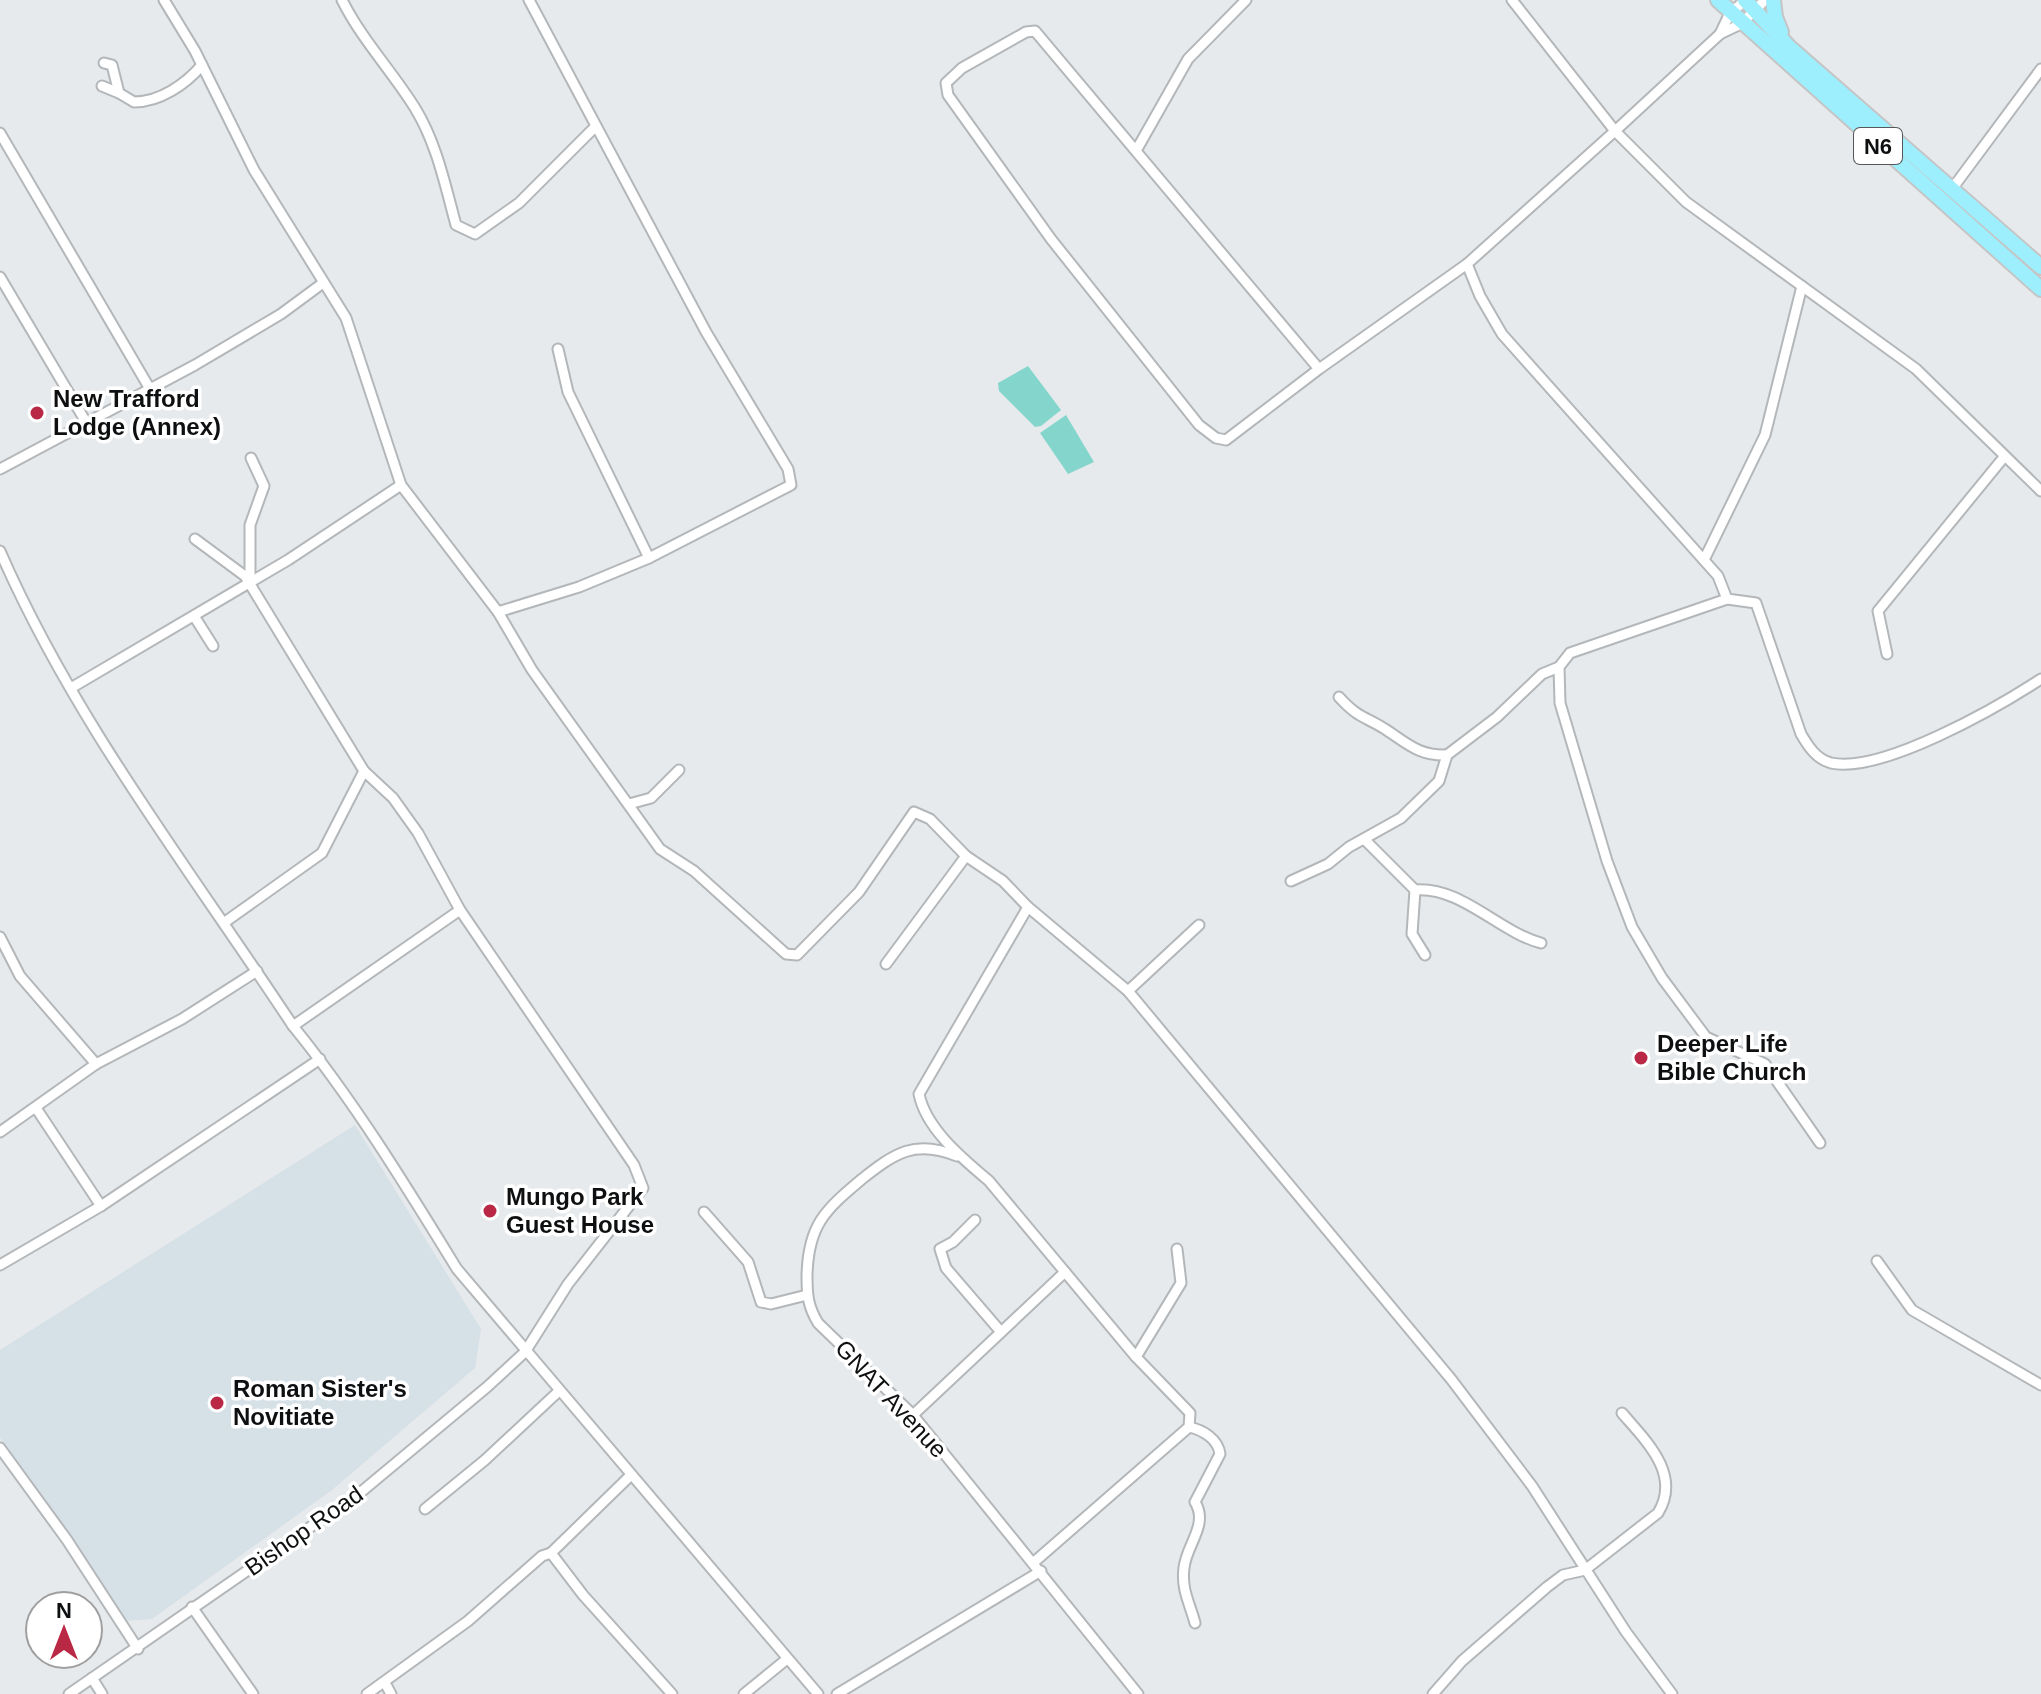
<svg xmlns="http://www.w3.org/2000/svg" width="2041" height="1694" font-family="Arial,sans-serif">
  <rect width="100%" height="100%" fill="#e7eaec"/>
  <path fill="#d6e0e7" d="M355 1125 481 1329 475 1368 332 1490 152 1619 126 1621 0 1438V1350Z"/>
  <g fill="#84d6cc">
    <path d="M1028 366 1061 410 1041 426 1035 427 999 391 998 383Z"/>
    <path d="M1066 415 1094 462 1068 474 1040 433Z"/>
  </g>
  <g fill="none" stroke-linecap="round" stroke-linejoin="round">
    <g stroke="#b4b7b9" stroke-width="13">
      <g id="street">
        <path d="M164 0 195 51 254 170 346 318 401 485 498 612 579 587 649 558 791 485 788 469 706 332 529 0"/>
        <path d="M342 0C362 40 392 71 415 108 437 144 445 185 456 225L475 234 519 203 595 127"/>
        <path d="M1512 0 1615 131 1467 264 1480 296 1502 334 1718 576 1727 599 1756 603 1801 734C1808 746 1816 759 1831 763 1882 774 1998 707 2041 679"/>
        <path d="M1765 0 1741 24 1720 34 1615 131 1686 202 1916 369 2041 491"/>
        <path d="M1720 34 1730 13 1746 0"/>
        <path d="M104 63 112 65 119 93 134 102C160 102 186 84 202 65"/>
        <path d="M102 86 119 93"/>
        <path d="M0 133 150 389"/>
        <path d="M1137 149 1188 59 1246 0"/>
        <path d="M1952 189 2041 69"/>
        <path d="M0 277 86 422"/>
        <path d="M558 349 568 392 649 558"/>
        <path d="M1319 369 1035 31 1026 32 962 68 946 83 948 95 1051 239 1199 425 1216 438 1226 440 1319 369 1467 264"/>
        <path d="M0 469 195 365 281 314 323 283"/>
        <path d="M0 551C74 721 191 871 293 1026 354 1101 406 1186 457 1269L818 1694"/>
        <path d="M1704 560 1765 435 1802 286"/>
        <path d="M250 583V525L264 486 251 458"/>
        <path d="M1727 599 1570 653 1559 667 1560 703 1607 861 1632 927 1662 978 1706 1037 1765 1064 1820 1143"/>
        <path d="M498 612 532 670 660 849 694 871 786 954 797 955 859 892 914 812 930 819 966 856 1003 881 1028 907 1128 991 1451 1379 1532 1486 1626 1632 1672 1694"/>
        <path d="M194 616 213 646"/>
        <path d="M1887 654 1878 611 2004 457"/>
        <path d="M71 688 288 560 401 485"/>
        <path d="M1339 697C1358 718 1364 716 1385 729 1408 744 1419 756 1447 755"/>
        <path d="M629 804 651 798 679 770"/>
        <path d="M1364 839 1415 890 1412 934 1425 955"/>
        <path d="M1291 881 1328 864 1349 847 1401 818 1439 781 1447 755 1497 717 1542 674 1559 667"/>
        <path d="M1415 890C1461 886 1499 932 1541 943"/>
        <path d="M1028 907 919 1094C926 1129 963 1159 989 1181L1136 1357 1190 1413 1189 1427 1033 1563"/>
        <path d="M225 922 322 853 364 771"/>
        <path d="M0 937 20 976 96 1064"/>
        <path d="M886 964 966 856"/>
        <path d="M1128 991 1199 925"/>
        <path d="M293 1026 460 910"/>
        <path d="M36 1108 101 1206"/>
        <path d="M0 1132 96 1064 182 1019 257 971"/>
        <path d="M957 1156C915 1139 895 1153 862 1179 825 1210 808 1225 807 1276 807 1296 808 1306 818 1323L913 1415 1138 1694"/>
        <path d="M704 1212 748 1262 761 1302 771 1304 807 1295"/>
        <path d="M975 1220 953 1242 940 1249 946 1268 1001 1332"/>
        <path d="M1877 1261 1912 1310 2041 1385"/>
        <path d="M0 1265 101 1206 320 1059"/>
        <path d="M1136 1357 1181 1283 1177 1249"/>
        <path d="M913 1415 1065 1272"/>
        <path d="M1189 1427C1203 1430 1218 1439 1220 1454L1195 1502C1209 1525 1186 1545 1184 1568 1181 1589 1190 1604 1195 1623"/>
        <path d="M0 1448 67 1540 138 1649"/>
        <path d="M425 1509 485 1460 559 1391"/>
        <path d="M551 1553 631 1475"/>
        <path d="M192 1607 253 1694"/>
        <path d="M92 1678 102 1694"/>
        <path d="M385 1683 391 1694"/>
        <path d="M69 1694 361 1492 487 1387 525 1352 568 1284 643 1188 634 1165 460 910 418 833 393 798 364 771 245 576 195 539"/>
        <path d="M367 1694 468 1621 542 1556 551 1553 583 1595 672 1694"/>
        <path d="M744 1694 787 1659"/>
        <path d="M837 1694 1041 1571"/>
        <path d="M1433 1694 1462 1661 1547 1587 1563 1575 1585 1570 1658 1513C1682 1474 1645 1440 1622 1413"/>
      </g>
    </g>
    <g stroke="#c5c5c6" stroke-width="18">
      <g id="primary">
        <path d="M1718 0 2041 289"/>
        <path d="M1745 0 1789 47 2041 267"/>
        <path d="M1773 0 1775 17 1781 32"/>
      </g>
    </g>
    <use href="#street" stroke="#fff" stroke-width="9"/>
    <use href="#primary" stroke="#9deffe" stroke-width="14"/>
  </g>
  <g fill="#b92844" stroke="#fff" stroke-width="3">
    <circle cx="37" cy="413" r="8"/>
    <circle cx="1641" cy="1058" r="8"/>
    <circle cx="490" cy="1211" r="8"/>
    <circle cx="217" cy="1403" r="8"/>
  </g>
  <g text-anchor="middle" stroke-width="7" stroke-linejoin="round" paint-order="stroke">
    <rect fill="#fff" stroke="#565758" stroke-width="2" x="1854" y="128" width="48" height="36" rx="6"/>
    <g font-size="22" font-weight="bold" fill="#0e0f10">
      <text x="1878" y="154">N6</text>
    </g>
    <g font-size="24" font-weight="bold" fill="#0e0f10" stroke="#fff" text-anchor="start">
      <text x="53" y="407">New Trafford<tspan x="53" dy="28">Lodge (Annex)</tspan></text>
      <text x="1657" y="1052">Deeper Life<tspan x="1657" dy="28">Bible Church</tspan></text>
      <text x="506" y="1205">Mungo Park<tspan x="506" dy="28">Guest House</tspan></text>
      <text x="233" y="1397">Roman Sister's<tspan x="233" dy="28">Novitiate</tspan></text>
    </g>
    <g font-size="24" fill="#0e0f10" stroke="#fff">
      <text transform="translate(891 1399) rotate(47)" y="8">GNAT Avenue</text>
      <text transform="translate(304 1531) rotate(-35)" y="8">Bishop Road</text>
    </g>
  </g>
  <g transform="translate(64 1630)"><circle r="38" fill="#ffffff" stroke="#9f9f9f" stroke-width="2"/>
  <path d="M0-6L14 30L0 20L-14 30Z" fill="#b92844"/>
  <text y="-12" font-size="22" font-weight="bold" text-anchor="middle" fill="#0e0f10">N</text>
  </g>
</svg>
